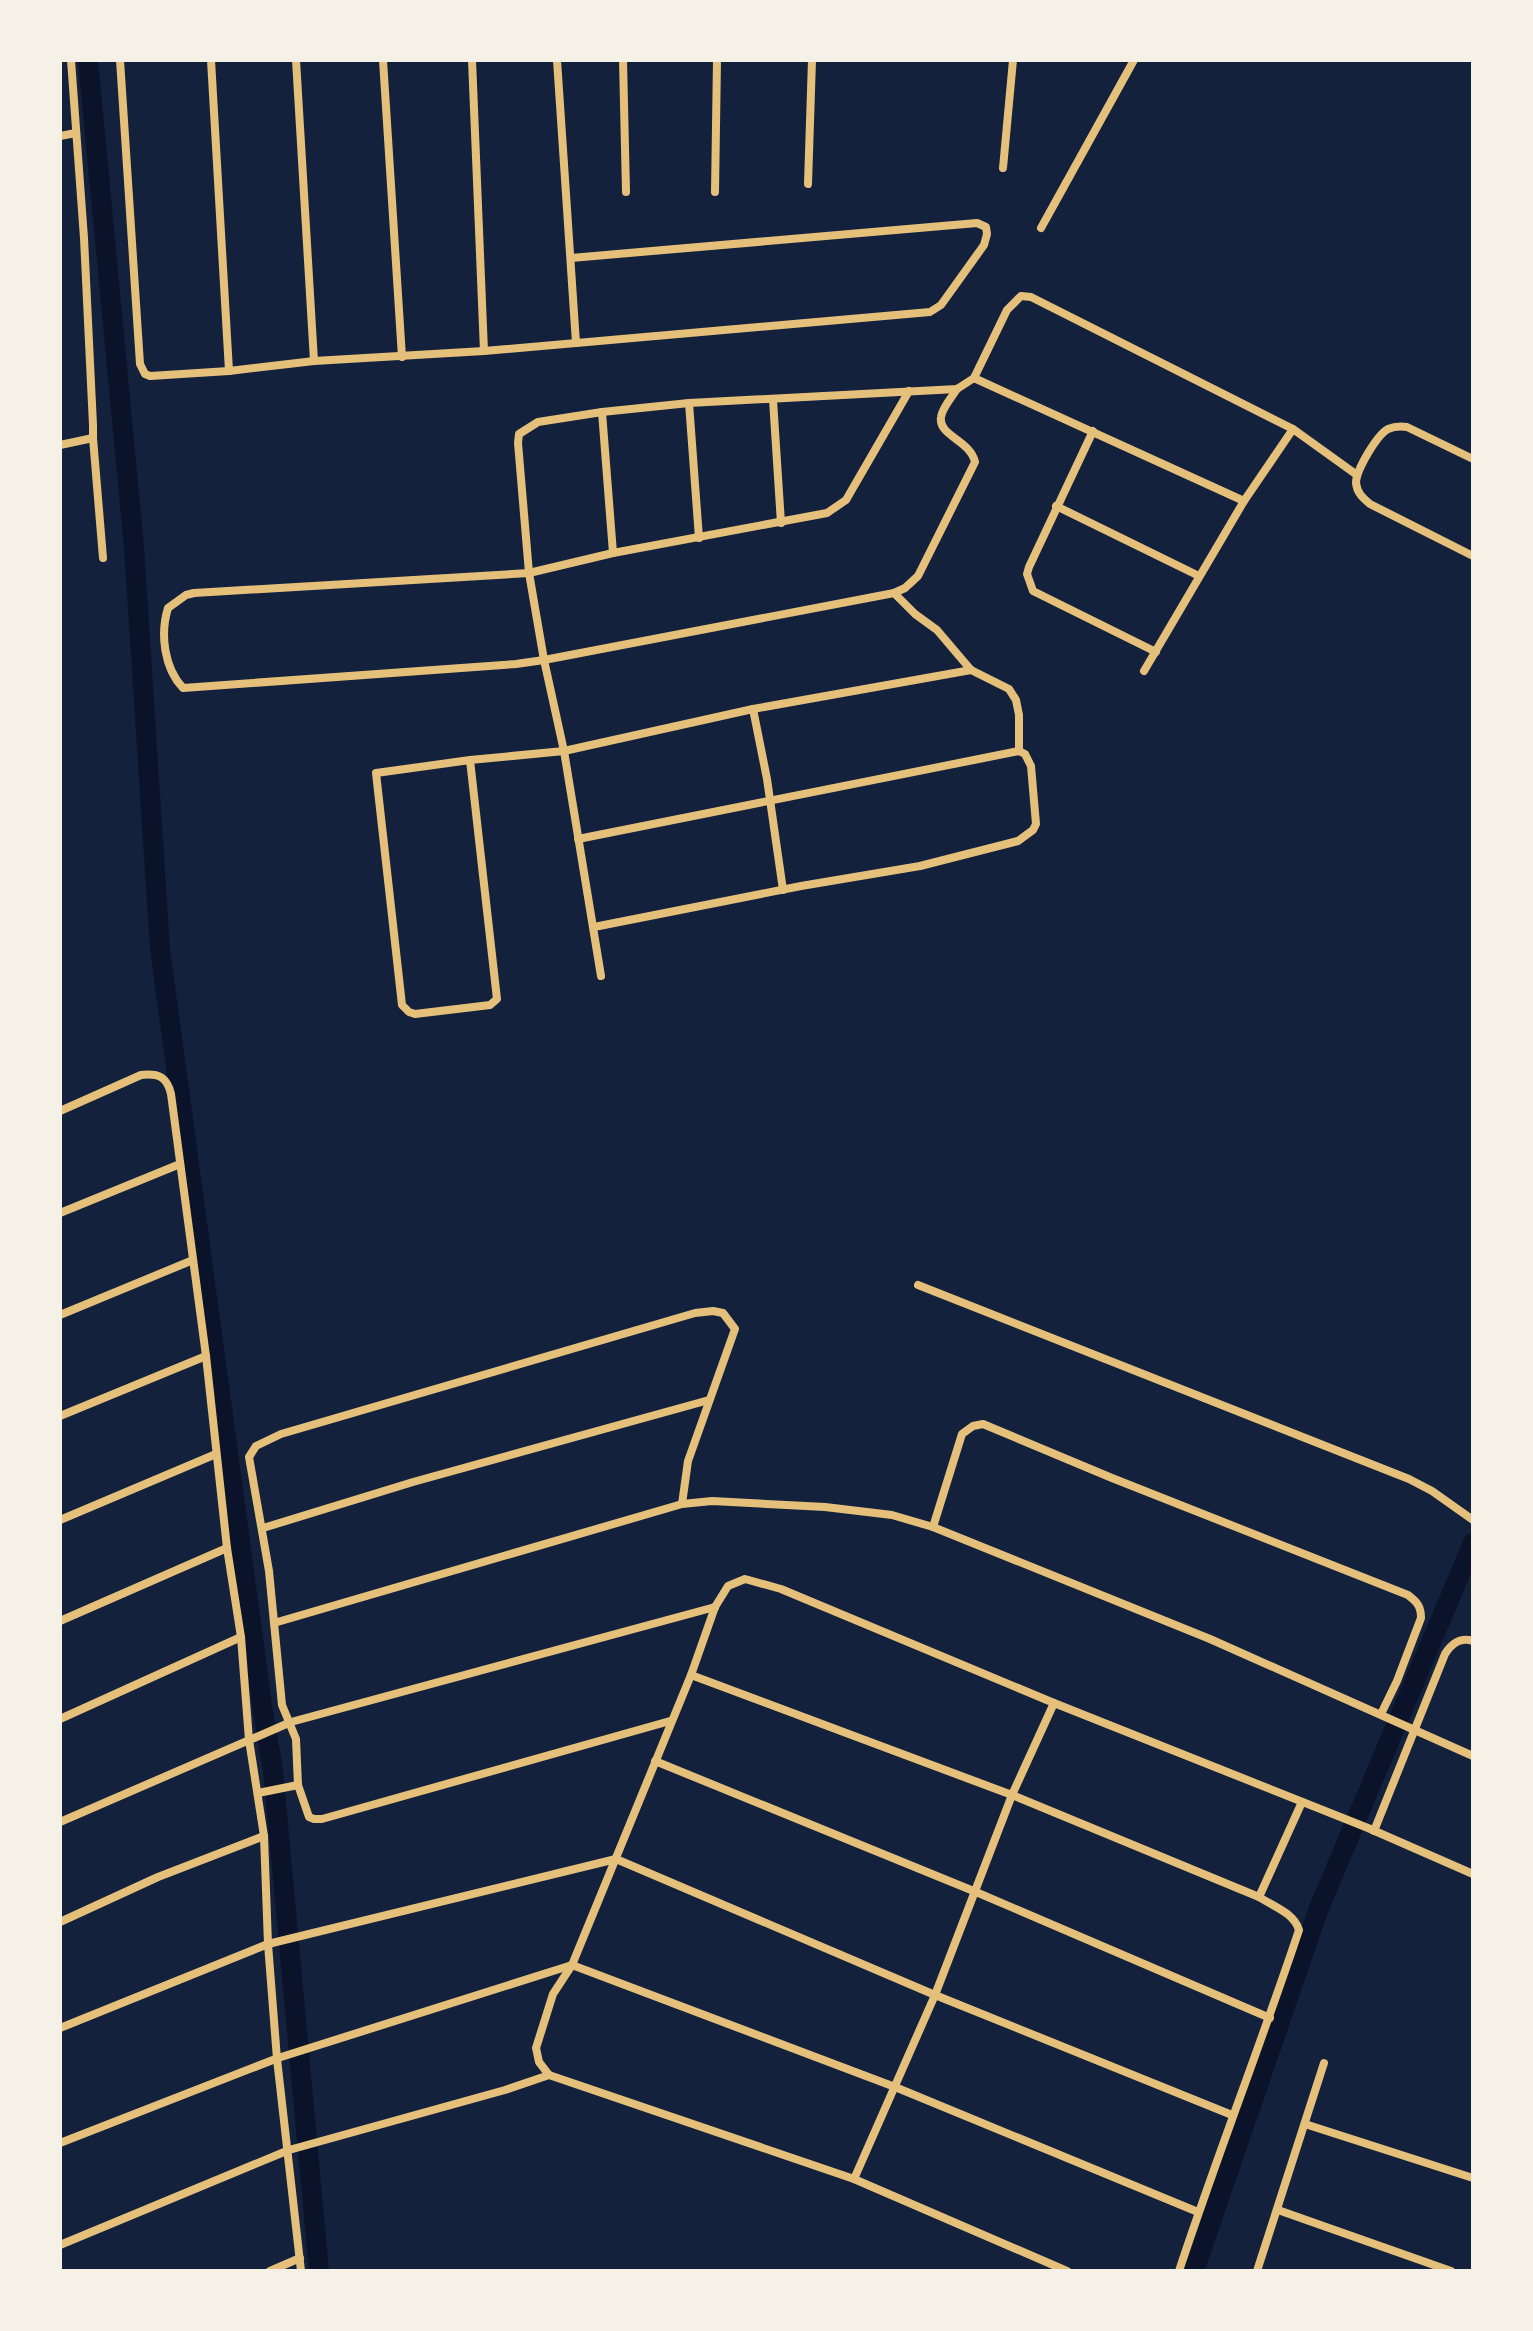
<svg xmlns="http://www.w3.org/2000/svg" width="1533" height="2331" font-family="Quicksand,sans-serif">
  <rect width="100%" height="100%" fill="#14213d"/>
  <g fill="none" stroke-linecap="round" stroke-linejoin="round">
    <g stroke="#0b132b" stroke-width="20">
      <path d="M88 60 134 547 160 949 263 1712 273 1770 319 2271"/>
      <path d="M1194 2271 1319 1908 1473 1543"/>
    </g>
    <g stroke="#e5c07b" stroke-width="8">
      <path d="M120 60 140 364 145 374 150 376 229 371 314 361 484 351 930 312 941 305 984 245 987 234 986 227 977 223 571 258"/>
      <path d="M211 60 229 371"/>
      <path d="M296 60 314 361"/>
      <path d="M383 60 402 357"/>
      <path d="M472 60 484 351"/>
      <path d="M557 60 576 343"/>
      <path d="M623 60 626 192"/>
      <path d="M60 136 76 133"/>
      <path d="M1003 168 1013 60"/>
      <path d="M808 184 812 60"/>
      <path d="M715 192 717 60"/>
      <path d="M1041 228 1134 60"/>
      <path d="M974 378 1244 501"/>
      <path d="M909 391 846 500 827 513 613 553 529 573 194 593 186 595 168 608C160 634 164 668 183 688L516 664 544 660 894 593 905 588 918 576 975 462C970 440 938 436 941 417 942 408 952 397 957 389"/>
      <path d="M773 400 781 523"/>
      <path d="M689 403 699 538"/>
      <path d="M602 412 613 553"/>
      <path d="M1093 431 1029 567 1027 574 1033 591 1156 652"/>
      <path d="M93 438 103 558"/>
      <path d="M60 445 93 438V425L84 238 71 60"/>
      <path d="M1473 459 1407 427C1400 426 1395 426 1388 429 1377 435 1356 470 1356 483 1357 493 1363 498 1370 504L1473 556"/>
      <path d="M1056 506 1199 576"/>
      <path d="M894 593 915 614 937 630 971 670 1009 689 1016 700 1019 715V751"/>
      <path d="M1144 671 1244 501 1293 429"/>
      <path d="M753 709 767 779 783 890"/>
      <path d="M470 760 497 999 490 1005 415 1014 409 1012 402 1005 376 773 470 760 564 751 753 709 971 670"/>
      <path d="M578 839 1019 751 1025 754 1031 766 1036 824 1033 830 1018 841 920 866 801 886 594 927"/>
      <path d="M601 976 564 751 544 660 529 573 518 443 519 434 538 422 602 412 689 403 957 389 974 378 1007 310 1021 296 1031 297 1293 429 1357 475"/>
      <path d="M60 1111 141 1075C159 1073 167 1077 171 1094L206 1356 227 1548 241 1637 249 1740 264 1836 268 1944 277 2059 301 2271"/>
      <path d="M60 1213 180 1164"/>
      <path d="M918 1285 1409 1479 1432 1491 1473 1520"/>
      <path d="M60 1315 193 1260"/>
      <path d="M60 1416 206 1356"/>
      <path d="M60 1520 216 1454"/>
      <path d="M933 1527 962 1434 973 1426 983 1424 1112 1478 1408 1595C1417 1602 1421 1606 1421 1618L1397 1681 1381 1714"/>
      <path d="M263 1528 413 1482 709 1400"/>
      <path d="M60 1621 227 1548"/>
      <path d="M274 1623 682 1504 712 1501 825 1507 892 1515 933 1527 1210 1639 1473 1756"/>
      <path d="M691 1675 1012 1795 1259 1897C1273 1906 1294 1913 1299 1930 1261 2044 1217 2156 1179 2271"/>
      <path d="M60 1719 241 1637"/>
      <path d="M670 1721 322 1819H314L309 1817 298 1785 296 1739 282 1705 269 1571 249 1457 256 1446 281 1434 695 1313 713 1311 723 1313 735 1329 688 1461 682 1504"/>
      <path d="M655 1761 976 1892 1270 2018"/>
      <path d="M258 1793 298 1785"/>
      <path d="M60 1822 291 1722 715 1607"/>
      <path d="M1374 1831 1445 1654C1452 1643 1460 1637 1473 1641"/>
      <path d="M1259 1897 1302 1802"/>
      <path d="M60 1922 158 1877 264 1836"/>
      <path d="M60 2028 268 1944 616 1859 935 1995 1232 2115"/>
      <path d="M549 2075 854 2179 1067 2271"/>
      <path d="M1305 2124 1473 2178"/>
      <path d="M60 2143 278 2058 572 1965 895 2087 1198 2212"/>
      <path d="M854 2179 935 1995 1012 1795 1054 1703"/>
      <path d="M1278 2210 1451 2271"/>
      <path d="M60 2245 289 2150 505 2090 549 2075 539 2062 536 2048 553 1994 572 1965 691 1675 715 1607 728 1586 745 1579 781 1589 1054 1703 1368 1828 1473 1874"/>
      <path d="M270 2271 300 2258"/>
      <path d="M1257 2271 1324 2063"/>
    </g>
  </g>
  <rect width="1533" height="2331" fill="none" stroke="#f6f1e7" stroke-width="124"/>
</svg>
